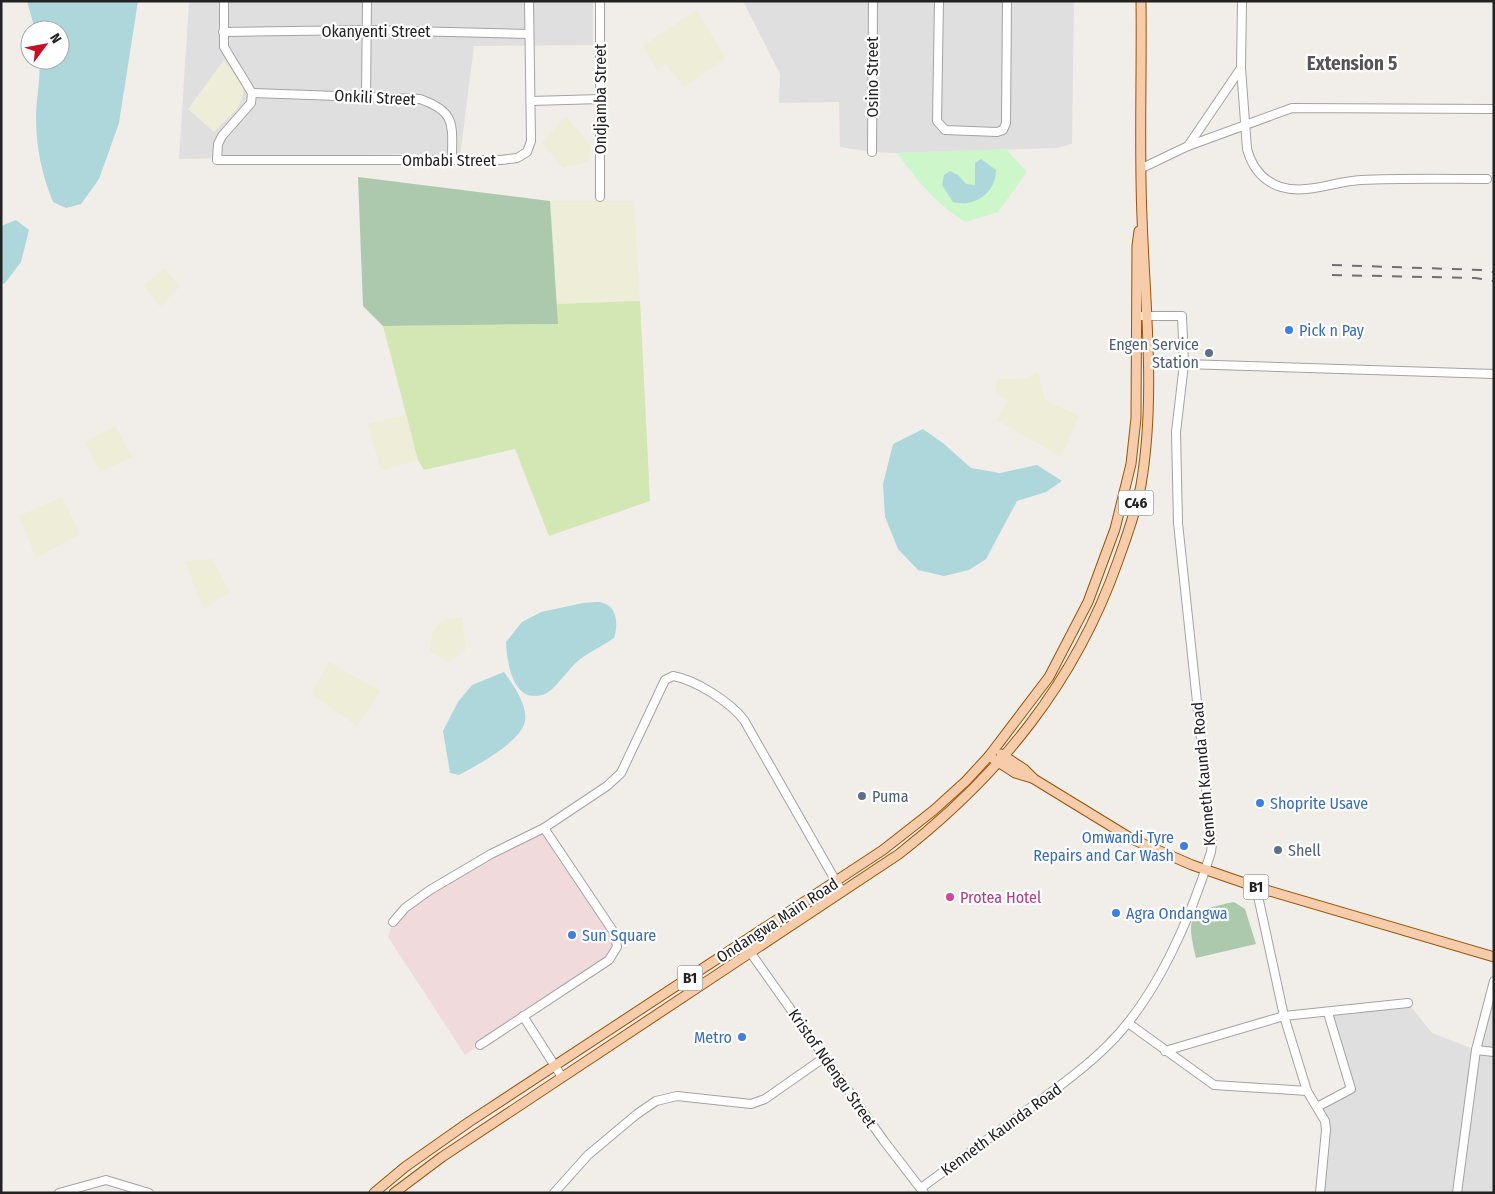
<svg xmlns="http://www.w3.org/2000/svg" width="1495" height="1194" font-family="'Fira Sans Condensed',sans-serif">
  <rect width="100%" height="100%" fill="#f1eee9"/>
  <g fill="#e0dfdf">
    <path d="M189 1H593V45L474 46 460 156 408 154 179 159Z"/>
    <path d="M743 1H1074L1072 144 1056 148 897 153 872 152 840 147 839 102 779 103 780 74Z"/>
    <path d="M1494 990V1193H1320L1326 1130 1317 1107 1351 1088 1328 1013 1408 1003 1432 1033 1476 1050Z"/>
  </g>
  <path fill="#f0dadc" d="M544 828 615 934 617 947 609 960 465 1055 388 937 393 922 430 890Z"/>
  <g fill="#eeedd7">
    <path d="M697 10 725 58 684 87 666 64 657 70 643 46Z"/>
    <path d="M224 60 243 86V95L238 108 214 132 188 109Z"/>
    <path d="M566 116 591 147 589 161 563 168 542 143Z"/>
    <path d="M550 201H634L640 301 556 304Z"/>
    <path d="M164 269 180 286 160 307 144 285Z"/>
    <path d="M1038 372 1045 400 1079 416 1061 457 997 420 1008 401 995 394 997 379H1022Z"/>
    <path d="M406 415 418 460 381 471 368 424Z"/>
    <path d="M115 426 132 457 100 472 85 442Z"/>
    <path d="M62 497 80 534 36 558 19 516Z"/>
    <path d="M212 559 230 592 203 609 185 561Z"/>
    <path d="M462 617 466 649 449 662 430 652 433 630 443 620Z"/>
    <path d="M329 662 381 691 357 726 311 694Z"/>
  </g>
  <path fill="#d3e7b4" d="M640 301 650 501 549 536 515 449 424 470 418 460 383 326 557 324 556 304Z"/>
  <g fill="#acc9ad">
    <path d="M358 177 550 201 558 324 383 326 363 306Z"/>
    <path d="M1234 902 1245 909 1256 944 1196 958C1185 913 1190 911 1234 902Z"/>
  </g>
  <path fill="#cdf7cb" d="M1006 149 1027 172 998 212 966 222C936 205 917 180 897 153Z"/>
  <g fill="#add7db">
    <path d="M27 1H138L119 123 99 179 81 204 66 208 53 202C42 175 36 147 36 118 36 98 41 81 39 60H60V30H35Z"/>
    <path d="M981 159 996 170C996 193 974 208 953 202L942 185 944 175 950 171 958 175 966 184 975 185V163Z"/>
    <path d="M16 220 29 230 21 262 5 283 1 285V226Z"/>
    <path d="M923 429 944 444 971 468 1000 473 1037 465 1062 481 1046 492 1017 501 986 559 969 570 944 576 918 570 898 549 885 517 883 484 893 444Z"/>
    <path d="M583 603C589 603 598 601 603 603 618 607 618 627 614 638 602 646 589 652 578 661 568 669 555 690 545 694 513 706 507 663 506 642L522 622 541 612Z"/>
    <path d="M504 672C513 684 528 706 525 721 522 741 476 766 459 775L450 773 443 731 458 702 472 685Z"/>
  </g>
  <g fill="none" stroke-linecap="round" stroke-linejoin="round">
    <g stroke="#a3a3a3" stroke-width="10">
      <g id="minor">
        <path d="M224 1V47L252 93 251 103 222 136 218 144 217 160H501L517 158 527 152 531 141 529 1"/>
        <path d="M600 1V197"/>
        <path d="M939 1 937 121 945 130 997 132 1003 130 1006 123 1007 1"/>
        <path d="M223 32 367 30 529 34"/>
        <path d="M1241 68 1247 149C1252 167 1262 181 1281 187 1307 195 1335 181 1361 180 1403 178 1445 179 1487 179"/>
        <path d="M252 93 420 99C457 112 452 125 452 160"/>
        <path d="M366 96 367 1"/>
        <path d="M531 101 601 99"/>
        <path d="M1188 146 1292 108 1494 109"/>
        <path d="M872 152 873 1"/>
        <path d="M1142 168 1188 146 1241 68 1242 1"/>
        <path d="M1184 364 1494 374"/>
        <path d="M1256 887 1284 1016 1307 1091 1325 1121 1326 1130 1320 1193"/>
        <path d="M393 922 405 908 430 890 491 854 544 828 607 786 621 773 665 680 673 676C696 680 730 702 744 720L842 892"/>
        <path d="M743 942 884 1141 924 1193"/>
        <path d="M523 1016 562 1077"/>
        <path d="M1128 1023 1214 1085 1307 1091"/>
        <path d="M480 1045 609 960 617 947 615 934 544 828"/>
        <path d="M1476 1050 1494 1052"/>
        <path d="M1165 1051 1284 1016 1408 1003"/>
        <path d="M1317 1107 1351 1089 1328 1013"/>
        <path d="M921 1188C955 1163 988 1139 1022 1114 1051 1092 1082 1071 1108 1045 1157 997 1191 917 1211 852L1212 843 1178 523 1176 432 1184 364 1182 316H1137"/>
        <path d="M59 1193 106 1180 149 1193"/>
        <path d="M554 1193 588 1155 637 1114 656 1101 677 1096 751 1104 765 1099 825 1057"/>
        <path d="M1457 1193 1476 1050 1494 981"/>
      </g>
    </g>
    <g stroke="#95560b" stroke-width="11">
      <g id="major">
        <path d="M1001 754 1024 769 1034 779 1132 839 1192 865 1256 887 1494 957"/>
        <path d="M989 756 1015 773 1032 778"/>
        <path d="M374 1193 405 1167 469 1122 883 850 934 810 966 781 989 756 1049 677 1088 602 1115 529 1131 464 1136 418 1137 246 1139 231"/>
        <path d="M394 1193 442 1157 899 854C1000 775 1075 683 1118 561 1127 536 1136 511 1141 485 1156 397 1145 306 1142 217 1139 146 1142 73 1141 1"/>
      </g>
    </g>
    <use href="#minor" stroke="#fff" stroke-width="8"/>
    <use href="#major" stroke="#f6ccaa" stroke-width="9"/>
    <g stroke="#707070" stroke-width="2" stroke-dasharray="10 10" stroke-linecap="butt">
      <path d="M1332 265 1481 270 1494 272"/>
      <path d="M1332 275 1475 278 1494 281"/>
    </g>
  </g>
  <g fill="#3f7fe0" stroke="#fff" stroke-width="2">
    <circle cx="1289" cy="330" r="5"/>
    <circle cx="1260" cy="803" r="5"/>
    <circle cx="1184" cy="846" r="5"/>
    <circle cx="1116" cy="913" r="5"/>
    <circle cx="572" cy="935" r="5"/>
    <circle cx="742" cy="1037" r="5"/>
  </g>
  <g fill="#5c6f8a" stroke="#fff" stroke-width="2">
    <circle cx="1209" cy="353" r="5"/>
    <circle cx="862" cy="796" r="5"/>
    <circle cx="1278" cy="850" r="5"/>
  </g>
  <circle fill="#d1479c" stroke="#fff" stroke-width="2" cx="950" cy="897" r="5"/>
  <g text-anchor="middle" stroke-width="4.5" stroke-linejoin="round" paint-order="stroke">
    <g fill="#fff" stroke="#646464" stroke-width="1">
      <rect x="1118.5" y="490.5" width="35" height="25" rx="4"/>
      <rect x="1243.5" y="874.5" width="25" height="25" rx="4"/>
      <rect x="677.5" y="965.5" width="25" height="25" rx="4"/>
    </g>
    <g font-size="15" font-weight="bold" fill="#222">
      <text x="1136" y="508">C46</text>
      <text x="1256" y="892">B1</text>
      <text x="690" y="983">B1</text>
    </g>
    <g font-size="16" fill="#222" stroke="#fff">
      <text x="376" y="37">Okanyenti Street</text>
      <text transform="translate(872 77) rotate(-90)" y="6">Osino Street</text>
      <text transform="translate(375 97) rotate(3)" y="6">Onkili Street</text>
      <text transform="translate(600 99) rotate(-90)" y="6">Ondjamba Street</text>
      <text x="449" y="166">Ombabi Street</text>
      <text transform="translate(1203 774) rotate(-95)" y="6">Kenneth Kaunda Road</text>
      <text transform="translate(777 920) rotate(-33)" y="6">Ondangwa Main Road</text>
      <text transform="translate(833 1068) rotate(55)" y="6">Kristof Ndengu Street</text>
      <text transform="translate(1001 1129) rotate(-36)" y="6">Kenneth Kaunda Road</text>
    </g>
    <g font-size="16" fill="#366cbe" stroke="#fff" text-anchor="start">
      <text x="1299" y="336">Pick n Pay</text>
      <text x="1270" y="809">Shoprite Usave</text>
      <text x="1174" y="843" text-anchor="end">Omwandi Tyre<tspan x="1174" dy="18">Repairs and Car Wash</tspan></text>
      <text x="1126" y="919">Agra Ondangwa</text>
      <text x="582" y="941">Sun Square</text>
      <text x="732" y="1043" text-anchor="end">Metro</text>
    </g>
    <g font-size="16" fill="#4e5e75" stroke="#fff" text-anchor="start">
      <text x="1199" y="350" text-anchor="end">Engen Service<tspan x="1199" dy="18">Station</tspan></text>
      <text x="872" y="802">Puma</text>
      <text x="1288" y="856">Shell</text>
    </g>
    <g font-size="16" fill="#b23c85" stroke="#fff" text-anchor="start">
      <text x="960" y="903">Protea Hotel</text>
    </g>
    <g font-size="19" font-weight="bold" fill="#555" stroke="#fff">
      <text x="1352" y="70">Extension 5</text>
    </g>
  </g>
  <rect width="1495" height="1194" fill="none" stroke="#222222" stroke-width="5"/>
  <g transform="translate(45 45) rotate(58)"><circle r="24" fill="#ffffff" stroke="#a7a7a7"/>
  <path d="M0-4L9 19L0 12L-9 19Z" fill="#c60e25"/>
  <text y="-8" font-size="14" font-weight="bold" text-anchor="middle" fill="#222222">N</text>
  </g>
</svg>
